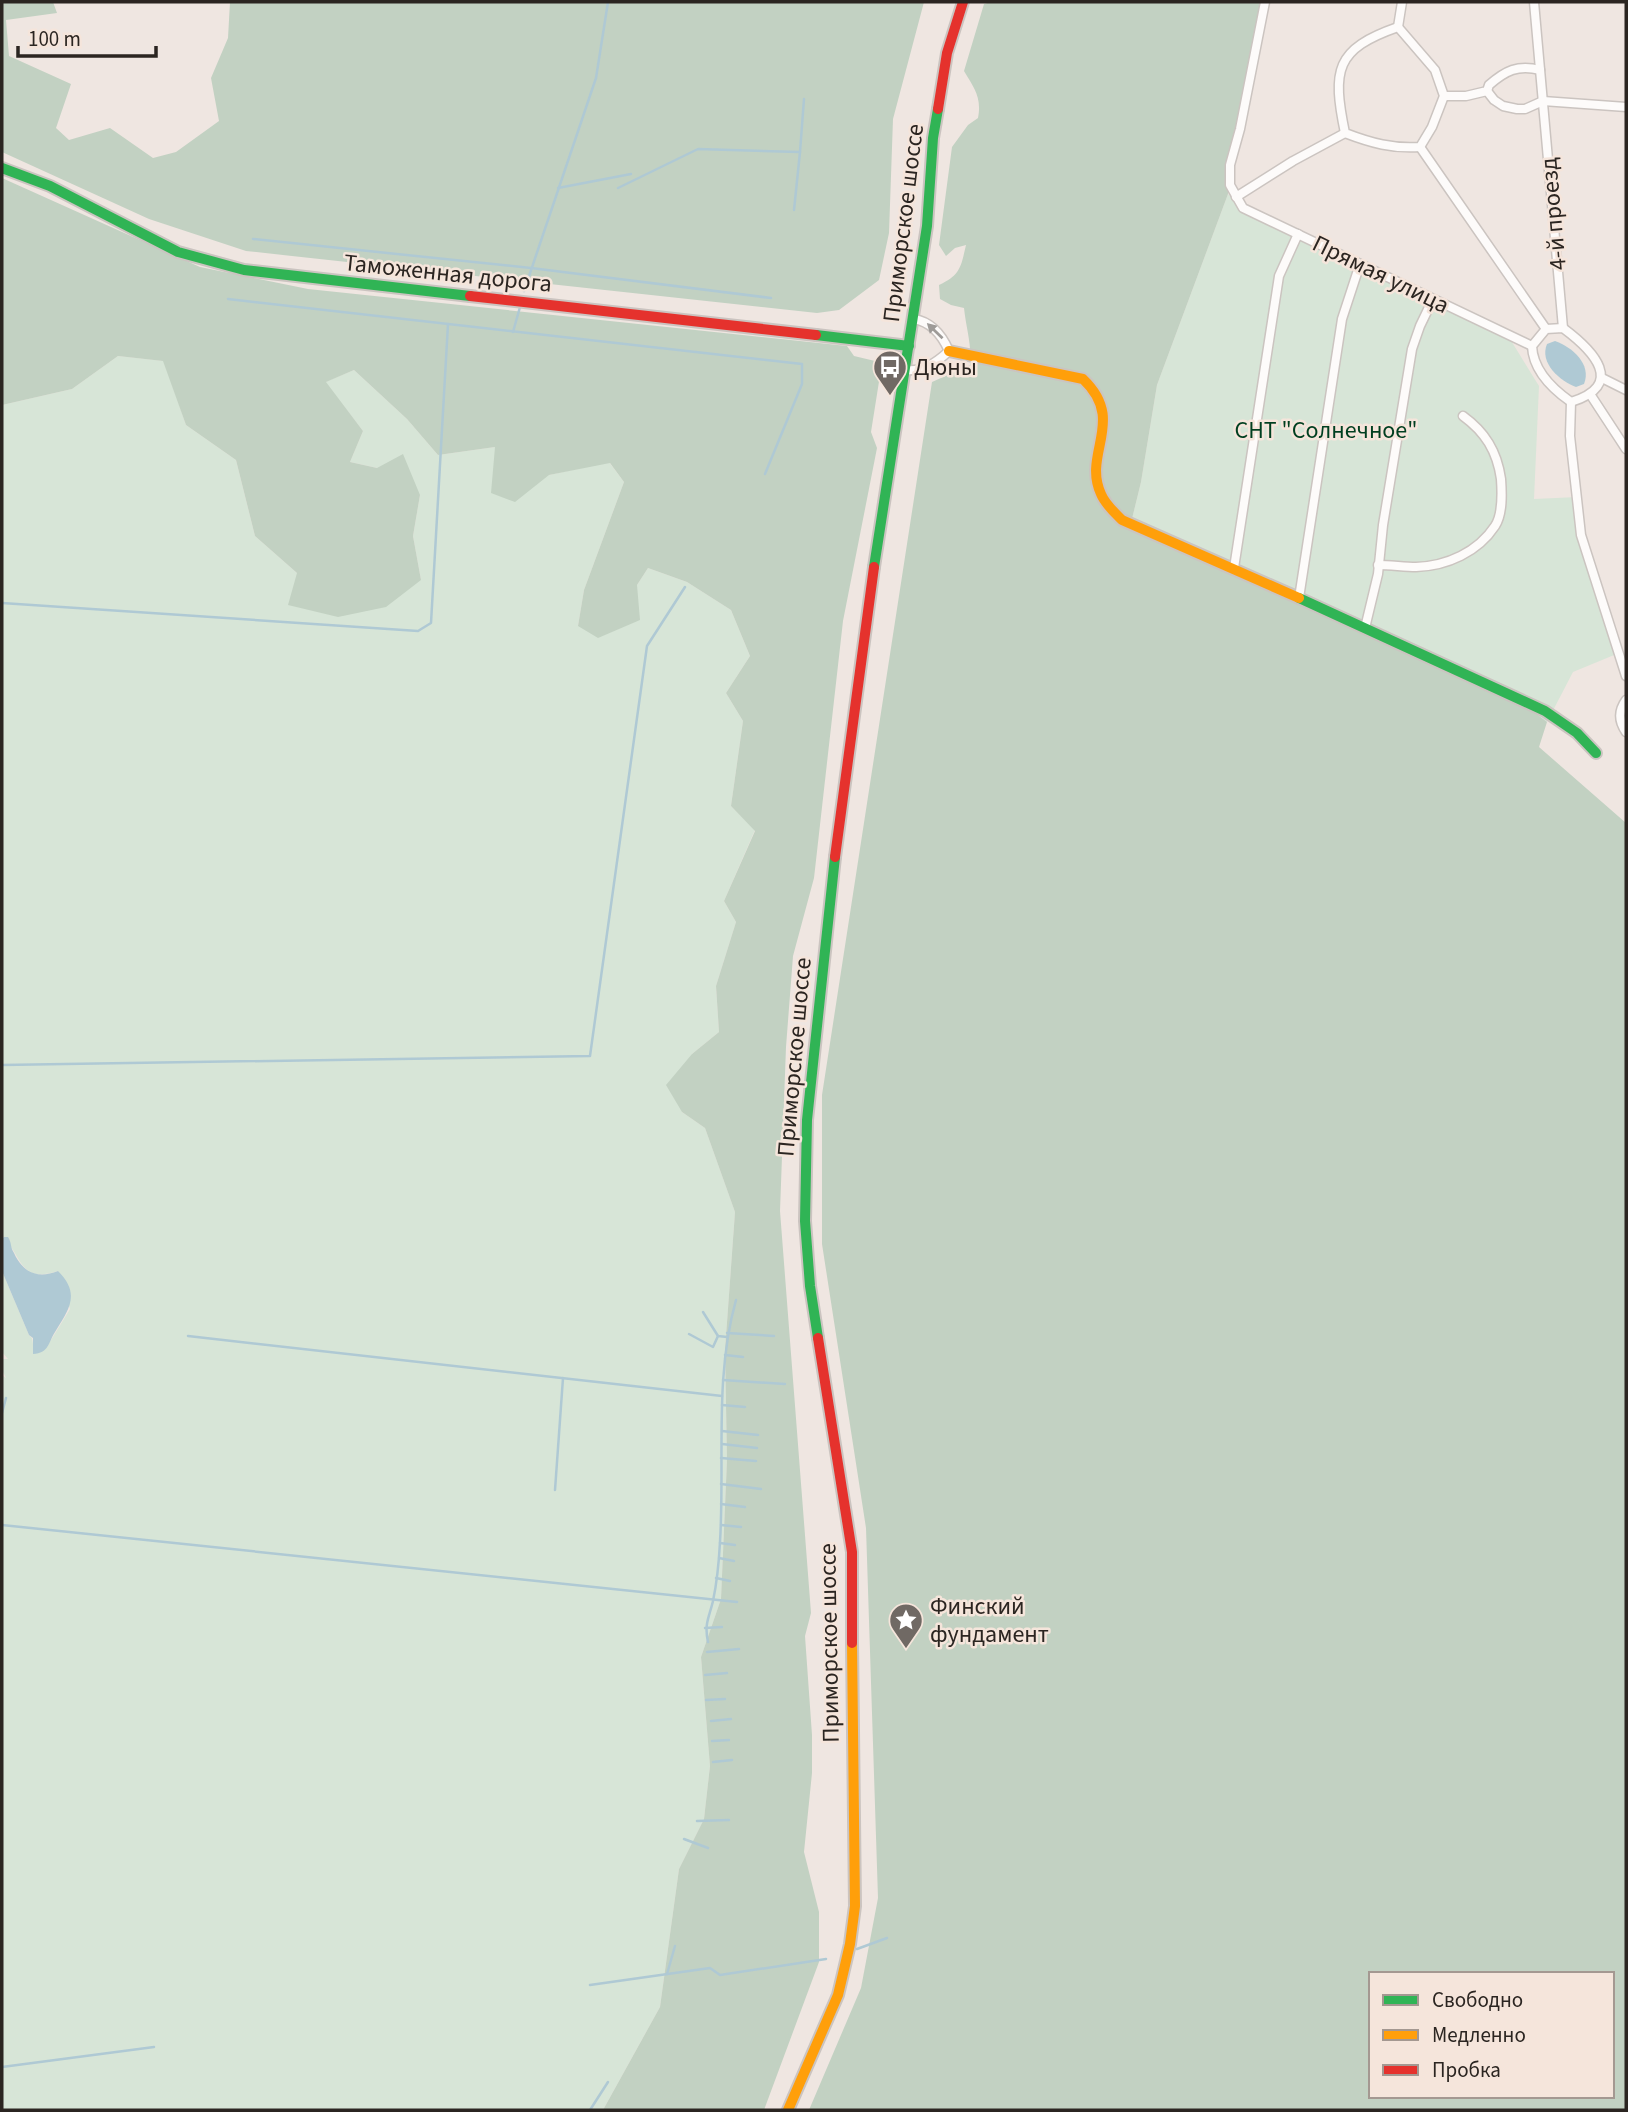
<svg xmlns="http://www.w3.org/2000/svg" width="1628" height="2112" font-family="'Source Sans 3',sans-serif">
  <rect width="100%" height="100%" fill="#efe6e1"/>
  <g fill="#d7e5d7">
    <path d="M1228 194 1243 208 1507 334 1539 386 1534 499 1577 497 1581 535 1619 653 1573 672 1547 722 1515 697 1131 523 1141 482 1157 385Z"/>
    <path d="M118 356 164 361 186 425 236 460 255 536 297 573 421 580 413 536 420 495 377 468 350 462 363 431 325 382 354 370 407 419 438 455 495 447 549 475 609 462 624 482 584 590 578 626 637 585 648 568 687 582 731 610 750 656 726 693 743 721 731 806 755 830 724 901 736 922 716 986 719 1032 692 1054 682 1112 705 1128 735 1212 725 1350 727 1460 721 1599 701 1657 710 1766 704 1819 679 1869 660 2007 603 2110H2V1375L6 1378 2 1370V1359H8L2 1352V1271L29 1335 32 1338 34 1350 51 1340 70 1309 58 1271C21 1283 23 1260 4 1237L2 1239V405L72 389Z"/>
  </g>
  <g fill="#c2d1c2" fill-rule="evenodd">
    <path d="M2 2H53L57 13 6 20 9 56 71 84 56 128 69 140 110 128 153 158 176 152 219 121 211 78 228 38 230 2H924L893 119 889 233 879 280 839 310 817 313 246 251 149 219 2 152Z"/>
    <path d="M991 2H1265L1230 165 1228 194 1157 385 1141 482 1131 523 1515 697 1547 722 1539 747 1626 823V2110H809L861 1988 878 1898 866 1528 822 1244V1095L932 382 970 365C972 345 966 328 964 308L951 305 940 299 939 285C961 275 961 266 966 245L955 248 946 256 939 245 952 147 968 125 978 118C982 97 974 88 964 71L984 4ZM1371 1974H1612V2096H1371Z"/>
    <path d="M2 178 200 267 308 289 847 346 854 356 875 361 881 369 871 432 877 448 843 621 814 878 793 956 786 1047 780 1211 811 1613 805 1636 812 1735V1773L804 1852 819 1912V1962L764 2110H603L660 2007 679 1869 704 1819 710 1766 701 1657 721 1599 727 1460 725 1350 735 1212 705 1128 682 1112 666 1085 692 1054 719 1032 716 986 736 922 724 901 755 831 731 806 743 721 726 693 750 656 731 610 687 582 648 568 637 585 640 620 598 638 578 626 584 590 624 482 610 463 549 475 515 502 491 493 495 447 438 455 407 419 354 370 326 382 363 431 350 462 377 468 403 454 420 495 413 536 421 580 386 607 338 617 288 605 297 573 255 536 236 460 186 425 163 361 118 356 72 389 2 405Z"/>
  </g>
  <g fill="#afc9d4">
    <path d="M1555 341C1572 347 1592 364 1584 384L1576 387C1560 381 1539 363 1547 344Z"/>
    <path d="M4 1237H8C12 1243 10 1247 14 1253 23 1273 38 1279 58 1271 81 1294 69 1309 55 1332 48 1343 49 1353 33 1354V1338L29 1335 2 1271V1239Z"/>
  </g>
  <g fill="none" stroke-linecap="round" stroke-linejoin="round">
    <g stroke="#afc9d4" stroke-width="2.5">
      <path d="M558 188 631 174"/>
      <path d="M618 188 698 149 800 152 804 99"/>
      <path d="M794 210 800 152"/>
      <path d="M253 239 531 268 771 298"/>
      <path d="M524 291 596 78 608 2"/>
      <path d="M228 299 802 364V384L765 474"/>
      <path d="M513 332 520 307"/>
      <path d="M2 603 418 631 431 623 448 324"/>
      <path d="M2 1065 590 1056 647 646 685 587"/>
      <path d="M703 1312 718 1336 727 1337"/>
      <path d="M727 1333 774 1336"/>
      <path d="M689 1334 713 1347 718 1336"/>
      <path d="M188 1336 722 1396"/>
      <path d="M725 1355 743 1357"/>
      <path d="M723 1380 785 1384"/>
      <path d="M722 1405 745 1407"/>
      <path d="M2 1413 6 1398"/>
      <path d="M722 1431 758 1435"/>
      <path d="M722 1444 757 1448"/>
      <path d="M721 1458 756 1461"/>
      <path d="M721 1484 761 1489"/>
      <path d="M555 1490 563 1378"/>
      <path d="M721 1504 745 1507"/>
      <path d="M2 1525 737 1602"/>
      <path d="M721 1525 741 1527"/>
      <path d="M720 1543 735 1545"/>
      <path d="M719 1558 734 1561"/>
      <path d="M716 1578 730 1581"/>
      <path d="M705 1628 722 1627"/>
      <path d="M708 1642C704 1624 709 1618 713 1601 717 1582 719 1561 720 1542 725 1461 714 1378 736 1300"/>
      <path d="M707 1652 739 1649"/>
      <path d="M705 1675 727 1673"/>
      <path d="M706 1700 725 1699"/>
      <path d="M711 1721 731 1719"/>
      <path d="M712 1741 729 1740"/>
      <path d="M713 1762 732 1760"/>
      <path d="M697 1821 729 1820"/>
      <path d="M684 1839 708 1848"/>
      <path d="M857 1949 887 1938"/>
      <path d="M667 1974 675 1946"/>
      <path d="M590 1985 710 1968 720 1975 826 1959"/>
      <path d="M2 2067 154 2047"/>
      <path d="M590 2110 608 2082"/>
    </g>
    <g stroke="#cbc4c0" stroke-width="11">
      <g id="street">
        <path d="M1265 2 1240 129 1230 165V185L1243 208 1532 346"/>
        <path d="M1534 2 1563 328"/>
        <path d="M1398 27 1435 70 1444 96 1432 127 1420 147C1393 149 1371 143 1345 133 1332 70 1335 49 1398 27Z"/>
        <path d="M1398 27 1402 2"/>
        <path d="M1487 91 1494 100 1503 106 1517 109H1525L1543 101 1626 107"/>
        <path d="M1444 96H1466L1487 91 1489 85C1505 71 1518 64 1540 70"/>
        <path d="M1420 147 1546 329"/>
        <path d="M1236 197 1293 161 1345 133"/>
        <path d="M1563 328C1594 351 1626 385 1571 402 1551 388 1533 370 1532 346L1546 329Z"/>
        <path d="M905 370C923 372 936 363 949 351 942 335 932 322 914 319"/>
        <path d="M1602 378 1626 390"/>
        <path d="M1590 394 1626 449"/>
        <path d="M1571 402 1570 436 1581 535 1626 676"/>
        <path d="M1378 565C1391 565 1404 567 1416 567 1447 566 1478 552 1495 526 1503 514 1502 493 1501 479 1497 451 1485 432 1463 416"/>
        <path d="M1234 568 1279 276 1298 234"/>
        <path d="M1299 598 1342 319 1360 264"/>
        <path d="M1365 628 1378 574 1383 525 1412 349 1420 326 1433 299"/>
        <path d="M1626 700C1618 711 1619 722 1626 732"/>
      </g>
    </g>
    <g stroke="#cbc4c0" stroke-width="14">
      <g id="fast">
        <path d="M2 168 50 186 178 252 244 270 470 296"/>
        <path d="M816 335 909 346"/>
        <path d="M874 567 927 226 933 138 938 109"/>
        <path d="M1299 598 1545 711 1577 733 1596 753"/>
        <path d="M818 1338 810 1286 805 1221 807 1120 835 857"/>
      </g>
    </g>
    <g stroke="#cbc4c0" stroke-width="14">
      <g id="slow">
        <path d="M949 351 1083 379C1127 421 1082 453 1101 494 1105 504 1114 512 1122 520L1299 598"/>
        <path d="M788 2110 838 1995 850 1944 855 1906 852 1643"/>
      </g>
    </g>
    <g stroke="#cbc4c0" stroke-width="14">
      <g id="jam">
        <path d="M938 109 947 53 963 2"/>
        <path d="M470 296 816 335"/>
        <path d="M835 857 874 567"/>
        <path d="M818 1338 852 1552V1643"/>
      </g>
    </g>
    <use href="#street" stroke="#fdfbfa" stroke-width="8"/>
    <use href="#fast" stroke="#30b455" stroke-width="10"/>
    <use href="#slow" stroke="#ff9f0a" stroke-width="10"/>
    <use href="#jam" stroke="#e5322d" stroke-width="10"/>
  </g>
  <defs><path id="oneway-solid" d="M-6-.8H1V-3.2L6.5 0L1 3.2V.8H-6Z" transform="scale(1.75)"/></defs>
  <use fill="#9e9b98" href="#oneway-solid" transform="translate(935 331) rotate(-136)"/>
  <defs>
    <g id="bus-pin" transform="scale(1.75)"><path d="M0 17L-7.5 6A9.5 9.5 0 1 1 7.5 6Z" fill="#706964" stroke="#f5e5db"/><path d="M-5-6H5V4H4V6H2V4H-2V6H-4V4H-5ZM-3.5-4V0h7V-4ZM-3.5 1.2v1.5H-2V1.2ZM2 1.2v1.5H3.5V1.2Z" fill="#fff"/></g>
    <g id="sight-pin" transform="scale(1.75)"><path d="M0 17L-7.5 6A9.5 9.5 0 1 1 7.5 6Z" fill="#706964" stroke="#f5e5db"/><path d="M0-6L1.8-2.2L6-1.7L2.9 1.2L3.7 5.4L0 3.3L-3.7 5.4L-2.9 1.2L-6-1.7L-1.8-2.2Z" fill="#fff"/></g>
  </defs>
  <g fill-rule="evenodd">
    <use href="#bus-pin" x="890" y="367"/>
    <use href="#sight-pin" x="906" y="1620"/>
  </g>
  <g text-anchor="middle" stroke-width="5" stroke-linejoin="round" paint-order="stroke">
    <g font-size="24" fill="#2b2521" stroke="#f5e5db">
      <text transform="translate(1553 214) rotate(-95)" y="8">4-й проезд</text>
      <text transform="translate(903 223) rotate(-83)" y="8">Приморское шоссе</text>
      <text transform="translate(448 273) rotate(6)" y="8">Таможенная дорога</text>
      <text transform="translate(1381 274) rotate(26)" y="8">Прямая улица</text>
      <text transform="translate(794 1057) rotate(-85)" y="8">Приморское шоссе</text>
      <text transform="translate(829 1643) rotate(-91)" y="8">Приморское шоссе</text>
    </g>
    <g font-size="24" fill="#2b2521" stroke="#f5e5db" text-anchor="start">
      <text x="914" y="375">Дюны</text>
      <text x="930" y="1614">Финский<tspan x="930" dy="28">фундамент</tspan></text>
    </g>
    <g font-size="24" fill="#003f20" stroke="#f5e5db">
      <text x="1326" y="438">СНТ "Солнечное"</text>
    </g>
  </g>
  <rect width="1628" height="2112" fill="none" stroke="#2b2521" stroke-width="7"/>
  <rect x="1369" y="1972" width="245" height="126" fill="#f5e5db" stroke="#a49891" stroke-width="2"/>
  <rect x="1383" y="1995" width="35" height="10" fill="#30b455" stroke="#a49891" stroke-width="2"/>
  <text x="1432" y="2007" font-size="21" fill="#2b2521">Свободно</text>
  <rect x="1383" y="2030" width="35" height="10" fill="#ff9f0a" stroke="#a49891" stroke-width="2"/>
  <text x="1432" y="2042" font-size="21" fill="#2b2521">Медленно</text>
  <rect x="1383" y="2065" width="35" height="10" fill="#e5322d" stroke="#a49891" stroke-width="2"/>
  <text x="1432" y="2077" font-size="21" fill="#2b2521">Пробка</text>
  <path d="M18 46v10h138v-10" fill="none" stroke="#2b2521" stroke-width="3.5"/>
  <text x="28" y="46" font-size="21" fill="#2b2521" stroke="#f5e5db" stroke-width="5" paint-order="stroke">100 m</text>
</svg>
